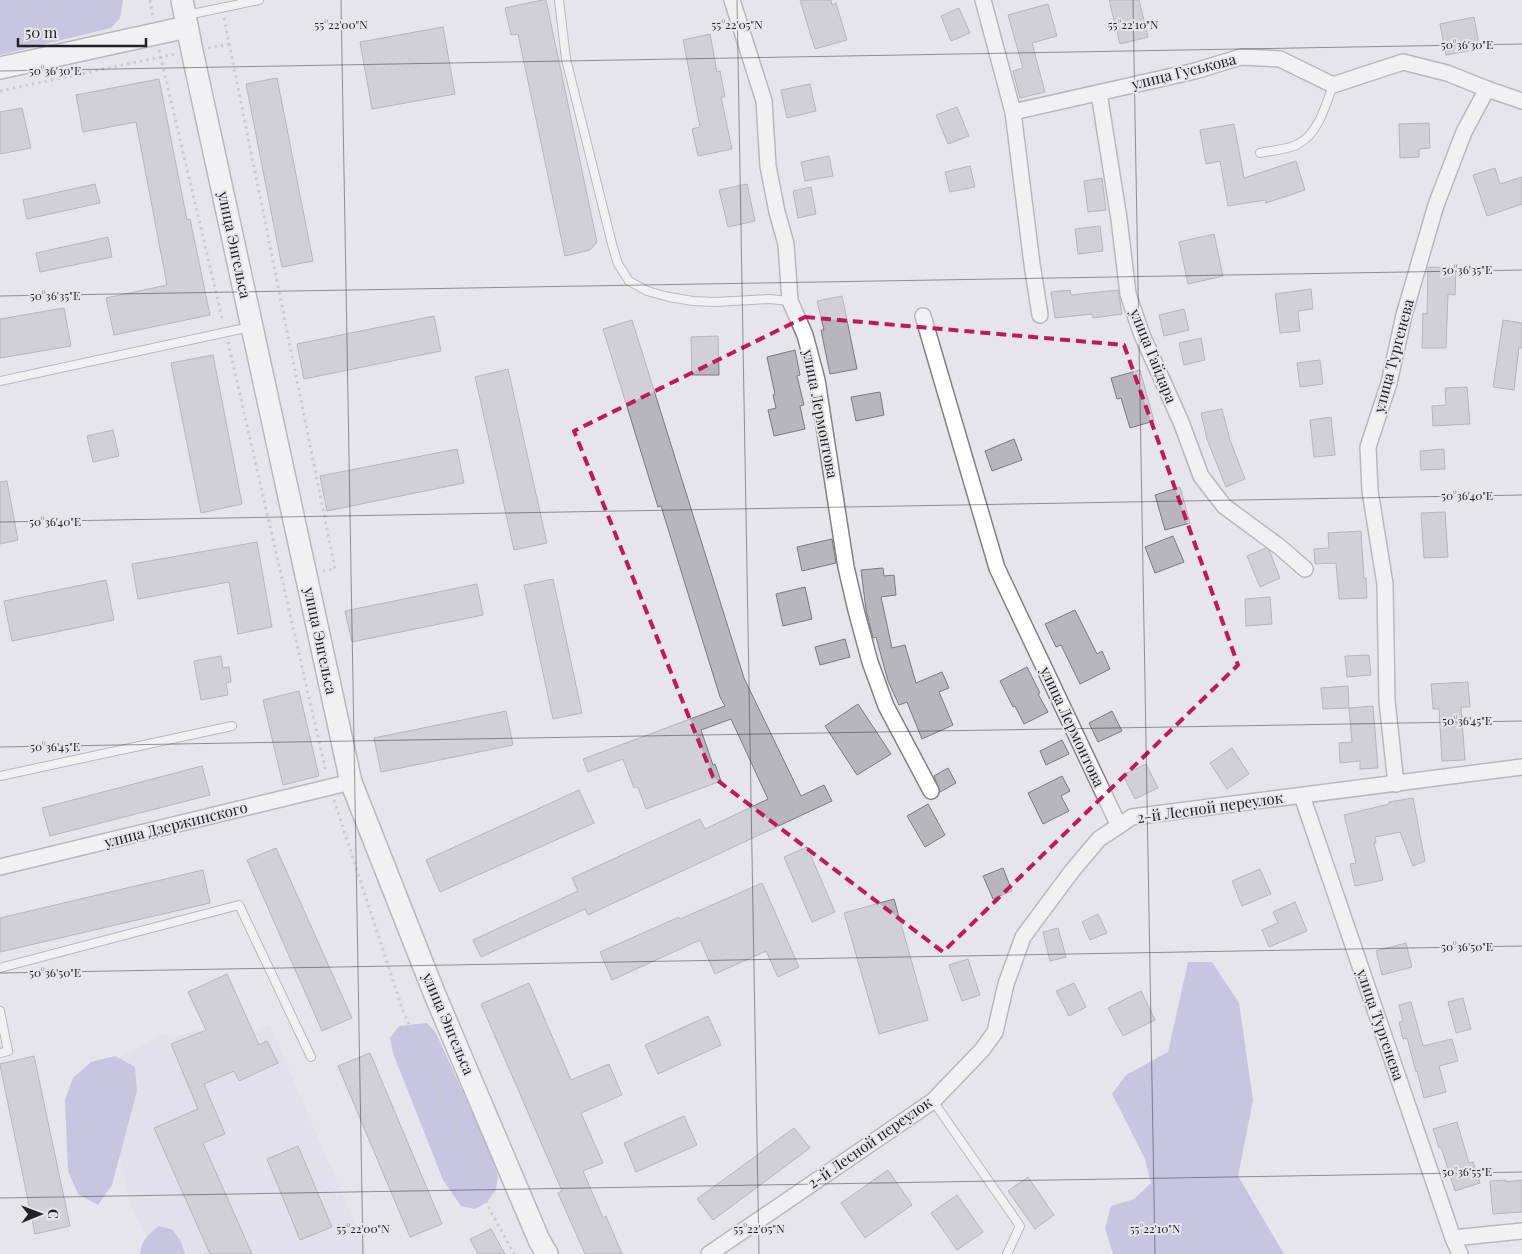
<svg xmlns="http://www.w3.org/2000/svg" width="1522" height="1254" font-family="'Playfair Display',serif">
  <rect width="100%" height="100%" fill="#e5e5eb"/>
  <path fill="#dedcea" d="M270 1025 368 1254H153L130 1204 101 1067 166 1032 170 1040 199 1028 209 1050Z"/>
  <g fill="#a59dd5">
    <path d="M0 0H123L120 18 111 28 0 55Z"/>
    <path d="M1188 962H1212L1239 1003 1253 1100 1238 1176 1284 1254H1113L1105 1228 1111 1206 1134 1199 1151 1183 1145 1159 1112 1094 1126 1075 1168 1052Z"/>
    <path d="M427 1023 436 1033 488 1147 498 1176 496 1190 487 1202 475 1209 461 1206 443 1180 393 1053 390 1038 399 1026Z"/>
    <path d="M115 1056 135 1067 137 1091 112 1185 98 1205 78 1194 68 1171 65 1100 73 1078 91 1062Z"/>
    <path d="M159 1226 173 1230 181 1242 185 1254H140C141 1241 149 1233 159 1226Z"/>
  </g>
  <g fill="#b7b6bd" stroke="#7b7a80">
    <path d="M542 0H546L597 242 590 250 565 256 518 34 511 35 505 8Z"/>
    <path d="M800 0H831L832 5 836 3 847 40 815 49Z"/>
    <path d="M1109 0H1139L1148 37 1120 44Z"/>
    <path d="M1048 4 1057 36 1032 43 1045 92 1020 98 1013 71 1023 68 1008 15Z"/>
    <path d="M959 8 970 33 951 41 941 16Z"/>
    <path d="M1474 17 1480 49 1446 55 1440 24Z"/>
    <path d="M443 27 455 94 372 109 360 42Z"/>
    <path d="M710 34 717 72 720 71 725 97H721L732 149 698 156 692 129 700 127 683 40Z"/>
    <path d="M277 78 313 261 282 267 246 84Z"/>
    <path d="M159 79 187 220 190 219 210 315 114 335 106 298 167 285 136 122 83 132 76 95Z"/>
    <path d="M810 84 816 111 787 118 781 90Z"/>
    <path d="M957 107 969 136 948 144 936 115Z"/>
    <path d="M22 108 31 148 0 154V112Z"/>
    <path d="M1429 123 1430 148 1419 149V157L1400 158 1399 124Z"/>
    <path d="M1234 124 1244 178 1296 161 1305 190 1266 203 1265 200 1228 206 1220 161 1206 164 1200 130Z"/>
    <path d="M829 156 833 176 805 181 801 162Z"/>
    <path d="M970 166 975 187 950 192 945 172Z"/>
    <path d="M1495 168 1500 184 1522 177V204L1487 216 1473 175Z"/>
    <path d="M1102 178 1106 210 1088 212 1084 181Z"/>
    <path d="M95 184 100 203 27 219 23 200Z"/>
    <path d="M747 184 755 221 728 227 719 190Z"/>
    <path d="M811 187 816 214 798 218 793 191Z"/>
    <path d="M1100 226 1103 251 1078 254 1075 229Z"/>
    <path d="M1214 234 1223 276 1188 284 1179 242Z"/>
    <path d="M108 237 112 257 40 272 36 253Z"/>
    <path d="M1428 267 1456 268 1455 295 1448 294 1446 348H1422L1423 313 1427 314Z"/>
    <path d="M1311 289 1313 309 1298 311 1300 331 1280 333 1275 294Z"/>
    <path d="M1070 290 1071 295 1118 290 1122 314 1093 318 1092 314 1055 318 1051 292Z"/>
    <path d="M842 296 857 369 830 374 821 330H824L817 301Z"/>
    <path d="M64 308 71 346 0 358V319Z"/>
    <path d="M1184 309 1189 330 1164 336 1159 315Z"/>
    <path d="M434 316 441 351 304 379 297 344Z"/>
    <path d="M632 320 744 678 801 796 824 785 832 801 588 915 585 909 481 957 473 940 578 891 572 878 700 819 705 829 768 799 731 719 701 730 713 765 715 764 721 781 646 809 638 787 634 788 623 759 588 772 583 759 725 706 720 697 661 506 658 507 603 329Z"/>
    <path d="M1503 320 1522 323V348L1519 347 1514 390 1493 387Z"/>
    <path d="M718 336 719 375H692L691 337Z"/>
    <path d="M1201 338 1205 360 1184 365 1179 343Z"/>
    <path d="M795 350 800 375 797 376 804 405 800 406 805 429 774 436 768 410 776 408 773 395 775 394 767 357Z"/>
    <path d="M213 355 242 504 201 513 171 363Z"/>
    <path d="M1320 360 1323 384 1300 387 1297 363Z"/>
    <path d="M508 369 547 543 514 550 475 377Z"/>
    <path d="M1140 370 1154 421 1130 428 1121 398 1117 399 1111 378Z"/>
    <path d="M1467 387 1470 424 1433 426 1432 406 1446 405 1445 388Z"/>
    <path d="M880 392 884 415 856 421 851 397Z"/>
    <path d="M1222 409 1230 440 1245 479 1226 487 1207 439 1201 413Z"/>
    <path d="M1331 417 1335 455 1314 457 1310 420Z"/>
    <path d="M113 430 119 456 93 462 87 436Z"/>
    <path d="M1014 439 1022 460 992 471 985 451Z"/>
    <path d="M457 449 464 483 327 511 320 476Z"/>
    <path d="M1444 449 1445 469 1421 470 1420 451Z"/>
    <path d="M7 481 18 540 0 544V482Z"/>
    <path d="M1180 487 1190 523 1165 530 1155 495Z"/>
    <path d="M1445 512 1448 557 1424 558 1421 513Z"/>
    <path d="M1361 531 1364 578H1366L1367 598 1339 599 1336 563 1315 564 1314 549 1329 548 1328 533Z"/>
    <path d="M1173 536 1184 562 1155 573 1145 547Z"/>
    <path d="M832 539 836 563 802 571 797 547Z"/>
    <path d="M257 542 272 627 238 634 229 582 138 599 132 564Z"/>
    <path d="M1266 548 1269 550 1280 578 1260 587 1247 556Z"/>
    <path d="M883 568 884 576 894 575 896 595 881 597 892 648 905 645 916 683 942 672 949 688 939 692 953 725 922 739 907 702 899 705 888 681 876 637 873 638 866 610 861 570Z"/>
    <path d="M553 579 582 713 553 719 524 585Z"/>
    <path d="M106 580 114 620 12 641 4 601Z"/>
    <path d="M477 584 483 615 352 642 345 611Z"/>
    <path d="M805 587 812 619 783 626 776 594Z"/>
    <path d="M1270 597 1272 624 1246 626 1245 599Z"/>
    <path d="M1075 610 1097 654 1102 651 1110 669 1080 684 1061 645 1056 647 1045 624Z"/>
    <path d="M845 639 850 657 820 665 815 647Z"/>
    <path d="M1369 655 1371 675 1347 677 1345 656Z"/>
    <path d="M221 656 223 668 229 667 231 682 226 683 228 695 201 700 194 661Z"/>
    <path d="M1027 667 1040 693 1038 694 1048 712 1024 724 1015 706 1013 707 1000 681Z"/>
    <path d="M1468 682 1470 707H1461L1465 760 1442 761 1439 709H1433L1431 684Z"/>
    <path d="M1348 686 1349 708 1323 709 1321 688Z"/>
    <path d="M299 691 319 776 283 785 263 700Z"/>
    <path d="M858 704 891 754 857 775 825 726Z"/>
    <path d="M1373 706 1378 768 1360 769V761L1340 763 1339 743 1352 742 1349 708Z"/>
    <path d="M506 711 513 745 381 772 374 738Z"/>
    <path d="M1112 711 1122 731 1098 742 1089 723Z"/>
    <path d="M1062 740 1069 754 1046 765 1040 751Z"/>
    <path d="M1232 748 1249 774 1227 789 1210 763Z"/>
    <path d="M1146 764 1158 788 1135 799 1123 775Z"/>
    <path d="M202 766 210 795 50 836 42 808Z"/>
    <path d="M948 768 956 783 940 792 934 776Z"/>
    <path d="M1062 776 1070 791 1061 796 1069 811 1043 824 1028 793Z"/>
    <path d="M579 790 594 823 440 892 426 860Z"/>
    <path d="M1413 798 1425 861 1413 866 1400 832 1375 837 1376 843H1374L1383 880 1355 886 1350 864 1356 863 1344 815 1389 804V802Z"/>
    <path d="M928 804 945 835 925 847 907 816Z"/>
    <path d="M807 847 835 912 812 922 784 857Z"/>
    <path d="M276 848 352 1018 322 1031 247 860Z"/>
    <path d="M1003 868 1012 891 993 899 983 876Z"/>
    <path d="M1260 869 1271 894 1242 906 1232 881Z"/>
    <path d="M203 870 210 903 0 952V918Z"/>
    <path d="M762 883 799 967 778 977 766 951 715 974 700 940 612 980 600 952 679 917 680 919Z"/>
    <path d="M894 899 928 1020 879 1034 844 913Z"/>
    <path d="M1295 902 1307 931 1269 947 1262 930 1278 923 1273 912Z"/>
    <path d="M1098 914 1107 933 1090 940 1082 922Z"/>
    <path d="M1058 928 1066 957 1050 961 1043 932Z"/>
    <path d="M1406 943 1412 967 1382 975 1376 951Z"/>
    <path d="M968 959 980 995 962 1001 949 965Z"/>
    <path d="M227 974 259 1045 267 1041 278 1063 239 1081 234 1071 204 1084 225 1134 203 1143 252 1254H210L154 1128 198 1109 171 1044 206 1030 188 992Z"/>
    <path d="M529 983 571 1080 609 1064 622 1095 581 1113 603 1163 583 1171 603 1218 606 1216 622 1254H585L558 1193 562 1191 481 1004Z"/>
    <path d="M1074 983 1086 1007 1069 1016 1056 991Z"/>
    <path d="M1141 991 1155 1020 1123 1036 1108 1008Z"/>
    <path d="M1463 998 1471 1029 1456 1033 1448 1002Z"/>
    <path d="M1411 1002 1423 1046 1452 1039 1458 1061 1439 1066 1446 1092 1424 1098 1417 1071 1416 1072 1407 1038 1403 1039 1399 1022 1403 1021 1399 1005Z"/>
    <path d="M708 1016 721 1045 658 1074 645 1045Z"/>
    <path d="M370 1053 442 1224 410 1237 338 1066Z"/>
    <path d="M34 1056 70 1226 35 1234 0 1065V1064Z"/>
    <path d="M684 1116 697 1145 636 1172 624 1143Z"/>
    <path d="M1457 1122 1469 1163 1473 1162 1480 1183 1455 1191 1441 1147 1439 1148 1433 1129Z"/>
    <path d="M794 1128 810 1148 713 1220 697 1199Z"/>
    <path d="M298 1146 332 1227 300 1240 267 1159Z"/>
    <path d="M888 1170 912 1205 865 1238 841 1203Z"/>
    <path d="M1028 1177 1054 1215 1035 1229 1008 1191Z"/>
    <path d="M1506 1180V1182L1522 1180V1212L1493 1214 1490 1181Z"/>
    <path d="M957 1195 983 1232 957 1250 931 1213Z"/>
    <path d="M491 1229 505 1254H478L470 1239Z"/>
  </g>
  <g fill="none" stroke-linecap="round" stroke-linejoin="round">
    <g stroke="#828187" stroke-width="10">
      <g id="service">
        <path d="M559 0 566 59 612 244 618 264 629 281 647 291 669 297 693 301 715 302 769 299 790 301"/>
        <path d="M187 15 259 0"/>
        <path d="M1260 153C1269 151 1290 149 1298 144 1318 134 1326 105 1333 85"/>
        <path d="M0 381 250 327"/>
        <path d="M0 776 232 726"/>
        <path d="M0 968 239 905 311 1057"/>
        <path d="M0 1011 8 1051 0 1053"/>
        <path d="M933 1101 1020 1226 1007 1254"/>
      </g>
    </g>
    <g stroke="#828187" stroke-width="18">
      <g id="minor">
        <path d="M732 0 764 101 768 166 777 212 786 244 790 301 805 335 817 380 846 567 856 610 870 662 886 706 931 791"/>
        <path d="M983 0 1013 112 1032 264 1040 315"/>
        <path d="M1099 93 1119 219 1128 294 1142 335 1181 422 1201 476 1224 506 1281 548 1305 569"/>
        <path d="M1013 112 1195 71 1241 57 1280 59 1333 85 1403 62 1447 73 1487 89 1522 101"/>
        <path d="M923 316 997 568 1119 826"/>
        <path d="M1396 784 1387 701 1385 584 1370 491 1368 447 1389 383 1404 315 1436 205 1464 132 1487 89"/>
        <path d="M1302 796 1453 1238 1460 1254"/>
        <path d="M0 867 351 782"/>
        <path d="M1453 1238 1522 1231"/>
        <path d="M709 1254 933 1101 982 1050 995 1032 1006 984 1023 937 1072 871 1099 839 1132 817 1522 767"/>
      </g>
    </g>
    <g stroke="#828187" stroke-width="24">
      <g id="secondary">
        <path d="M182 0 192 51 351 782 435 995 539 1240 547 1254"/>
        <path d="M0 68 187 27"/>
      </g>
    </g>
    <g stroke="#a9a9ae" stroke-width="3" stroke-dasharray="2.5 4" stroke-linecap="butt">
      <path d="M150 0 153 17"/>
      <path d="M224 18 335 569 323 571"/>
      <path d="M208 48 230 44"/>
      <path d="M159 50 223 322"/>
      <path d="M0 91 175 54"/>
      <path d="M228 342 326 772"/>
      <path d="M334 800 403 1011 491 1212 514 1254"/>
    </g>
    <use href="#service" stroke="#fff" stroke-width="8"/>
    <use href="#minor" stroke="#fff" stroke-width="15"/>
    <use href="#secondary" stroke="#fff" stroke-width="21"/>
  </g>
  <path d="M0 0H1522V1254H0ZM805 317 1124 345 1238 665 943 952 713 777 574 431Z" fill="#e5e5eb" fill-opacity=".55" fill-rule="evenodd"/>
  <path fill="none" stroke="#c2185b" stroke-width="4" stroke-dasharray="10 6" stroke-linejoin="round" d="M805 317 1124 345 1238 665 943 952 713 777 574 431Z"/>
  <path fill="none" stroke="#222224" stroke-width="1" stroke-opacity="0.45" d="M341 0 363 1254M737 0 759 1254M1133 0 1155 1254M0 71 1522 44M0 296 1522 270M0 522 1522 495M0 747 1522 721M0 973 1522 946M0 1198 1522 1172"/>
  <g text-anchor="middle" stroke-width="4" stroke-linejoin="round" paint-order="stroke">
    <g font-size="15" fill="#222224" stroke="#e5e5eb">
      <text transform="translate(1184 72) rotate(-14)" y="5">улица Гуськова</text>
      <text transform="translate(234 245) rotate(78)" y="5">улица Энгельса</text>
      <text transform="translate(1153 356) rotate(68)" y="5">улица Гайдара</text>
      <text transform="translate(1394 356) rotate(-75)" y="5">улица Тургенева</text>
      <text transform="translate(820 414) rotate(79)" y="5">улица Лермонтова</text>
      <text transform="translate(320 641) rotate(78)" y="5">улица Энгельса</text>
      <text transform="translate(1072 727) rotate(65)" y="5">улица Лермонтова</text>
      <text transform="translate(1210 808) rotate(-8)" y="5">2-й Лесной переулок</text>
      <text transform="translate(176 825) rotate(-14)" y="5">улица Дзержинского</text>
      <text transform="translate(448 1024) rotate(67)" y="5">улица Энгельса</text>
      <text transform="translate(1380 1025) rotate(71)" y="5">улица Тургенева</text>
      <text transform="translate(870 1143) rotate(-35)" y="5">2-й Лесной переулок</text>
    </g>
  </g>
  <g font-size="12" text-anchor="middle" fill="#222224" stroke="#e5e5eb" stroke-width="4" stroke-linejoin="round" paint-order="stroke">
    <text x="341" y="29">55°22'00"N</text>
    <text x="737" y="29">55°22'05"N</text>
    <text x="1133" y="29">55°22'10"N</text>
    <text x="1467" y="49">50°36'30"E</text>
    <text x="55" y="75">50°36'30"E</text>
    <text x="1467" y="274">50°36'35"E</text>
    <text x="55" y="300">50°36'35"E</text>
    <text x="1467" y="500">50°36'40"E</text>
    <text x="55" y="526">50°36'40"E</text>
    <text x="1467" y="725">50°36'45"E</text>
    <text x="55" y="751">50°36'45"E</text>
    <text x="1467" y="951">50°36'50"E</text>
    <text x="55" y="977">50°36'50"E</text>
    <text x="1467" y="1176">50°36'55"E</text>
    <text x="363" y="1233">55°22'00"N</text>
    <text x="759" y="1233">55°22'05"N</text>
    <text x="1155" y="1233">55°22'10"N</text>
  </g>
  <g transform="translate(40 1214) rotate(89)" stroke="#e5e5eb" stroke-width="4" paint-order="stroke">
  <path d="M0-4L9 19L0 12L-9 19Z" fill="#222224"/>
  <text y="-8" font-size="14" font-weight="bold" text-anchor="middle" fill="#222224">С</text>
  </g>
  <path d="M18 38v8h128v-8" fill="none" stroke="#222224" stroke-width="2.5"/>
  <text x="25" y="38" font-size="15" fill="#222224" stroke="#e5e5eb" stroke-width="4" paint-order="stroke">50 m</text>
</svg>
